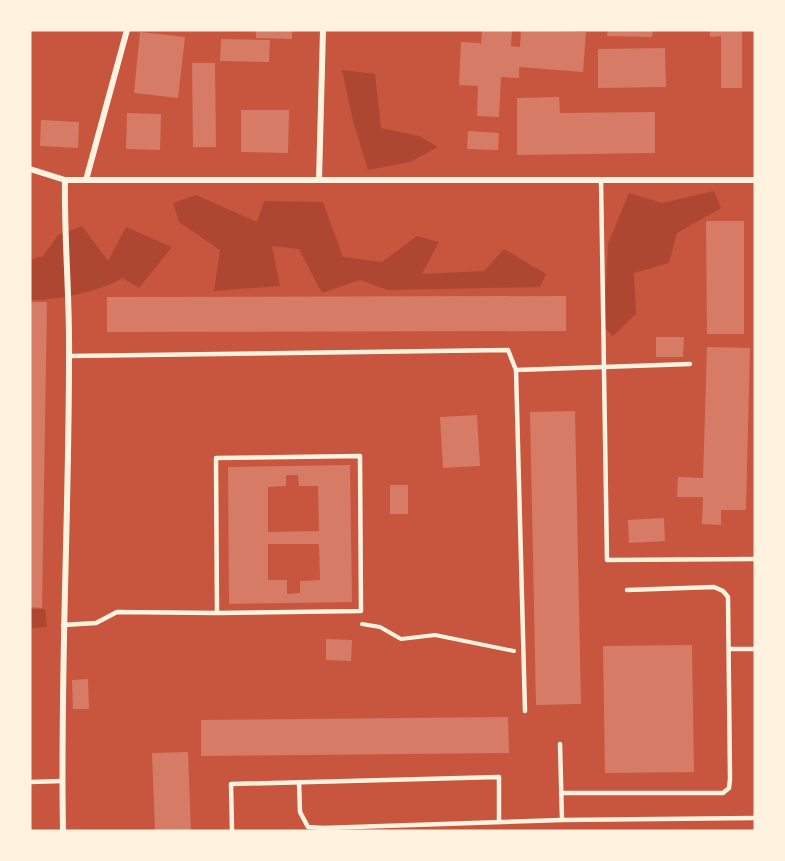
<svg xmlns="http://www.w3.org/2000/svg" width="785" height="861" font-family="'Work Sans',sans-serif">
  <rect width="100%" height="100%" fill="#c8553d"/>
  <g fill="#ae4732">
    <path d="M342 70 375 74 381 128 419 136 438 147 410 162 368 170 353 121Z"/>
    <path d="M714 191 721 208 677 233 669 263 634 273 636 314 613 336 604 327 608 244 629 193 662 203Z"/>
    <path d="M196 195 257 222 264 201 323 202 343 257 382 262 417 236 439 242 422 274 484 271 504 249 546 274 540 287 388 290 360 280 322 293 299 249 272 246 280 286 214 291 220 250 179 222 173 203Z"/>
    <path d="M82 226 108 261 126 227 172 247 139 288 123 278C98 292 59 300 30 300V260L43 256 58 235Z"/>
    <path d="M30 609H45L47 627 30 628Z"/>
  </g>
  <g fill="#d67c66" fill-rule="evenodd">
    <path d="M256 30H292V39L256 38Z"/>
    <path d="M482 30H512L511 46 520 47 521 30 586 32 583 72 519 67V78L501 77 499 117 477 116 478 86 459 85 461 42 480 43 481 45Z"/>
    <path d="M608 30H653L652 37 607 36Z"/>
    <path d="M710 30H742V88H721V36L710 37Z"/>
    <path d="M140 32 185 37 178 98 134 93Z"/>
    <path d="M221 39 270 40 269 62 220 61Z"/>
    <path d="M665 48 666 87 598 88V49Z"/>
    <path d="M192 63H215L216 147H193Z"/>
    <path d="M559 97 560 113 655 112V153L517 155V98Z"/>
    <path d="M241 110H289L288 153 241 152Z"/>
    <path d="M127 113 161 114 160 150 126 149Z"/>
    <path d="M41 120 79 122 78 148 40 146Z"/>
    <path d="M468 131 499 133 498 150 467 149Z"/>
    <path d="M706 221H744V334H707Z"/>
    <path d="M566 296V331L107 332V297Z"/>
    <path d="M30 302H47L42 608 30 607Z"/>
    <path d="M656 337H684L683 357H656Z"/>
    <path d="M707 347 750 348 746 510H721V525L702 524 703 497H677L678 477 703 478Z"/>
    <path d="M575 411 581 704 536 705 530 412Z"/>
    <path d="M477 415 480 466 443 468 440 417Z"/>
    <path d="M350 465 352 602 229 604 228 467ZM286 475H298L299 486H318L319 531 268 532V487L286 486ZM268 544H319L320 580 300 581V593L287 594V580H268Z"/>
    <rect x="390" y="485" width="18" height="29"/>
    <path d="M664 518 665 541 629 543 628 520Z"/>
    <path d="M326 639 352 640 351 661 326 660Z"/>
    <path d="M692 645 694 772 605 773 603 646Z"/>
    <path d="M88 679 89 709H73L72 680Z"/>
    <path d="M508 717 509 753 201 756V720Z"/>
    <path d="M188 752 191 831H155L152 753Z"/>
  </g>
  <g fill="none" stroke-linecap="round" stroke-linejoin="round">
    <path stroke="#fff3e0" stroke-width="4" d="M362 624 380 627 401 639 435 635 514 651"/>
    <g stroke="#fff3e0" stroke-width="4.5">
      <path d="M601 180 607 560 755 559"/>
      <path d="M69 356 508 350 516 370"/>
      <path d="M63 625 96 623 117 612 217 613 216 458 360 456 361 611 217 613"/>
      <path d="M729 649H755"/>
      <path d="M525 711 516 370 690 364"/>
      <path d="M560 744 562 820 755 818"/>
      <path d="M30 782 62 781"/>
      <path d="M299 782 300 812 308 827 323 828"/>
      <path d="M561 793H723L729 788 730 779 728 597 723 591 714 587 627 590"/>
      <path d="M232 831 231 784 499 777V822"/>
      <path d="M323 831V828L562 820"/>
    </g>
    <g stroke="#fff3e0" stroke-width="6">
      <path d="M30 169 65 180H755"/>
      <path d="M86 180 127 30"/>
      <path d="M319 180 323 30"/>
      <path d="M63 831C60 673 69 516 69 358 70 298 64 240 65 180"/>
    </g>
  </g>
  <rect width="785" height="861" fill="none" stroke="#fff3e0" stroke-width="63"/>
</svg>
